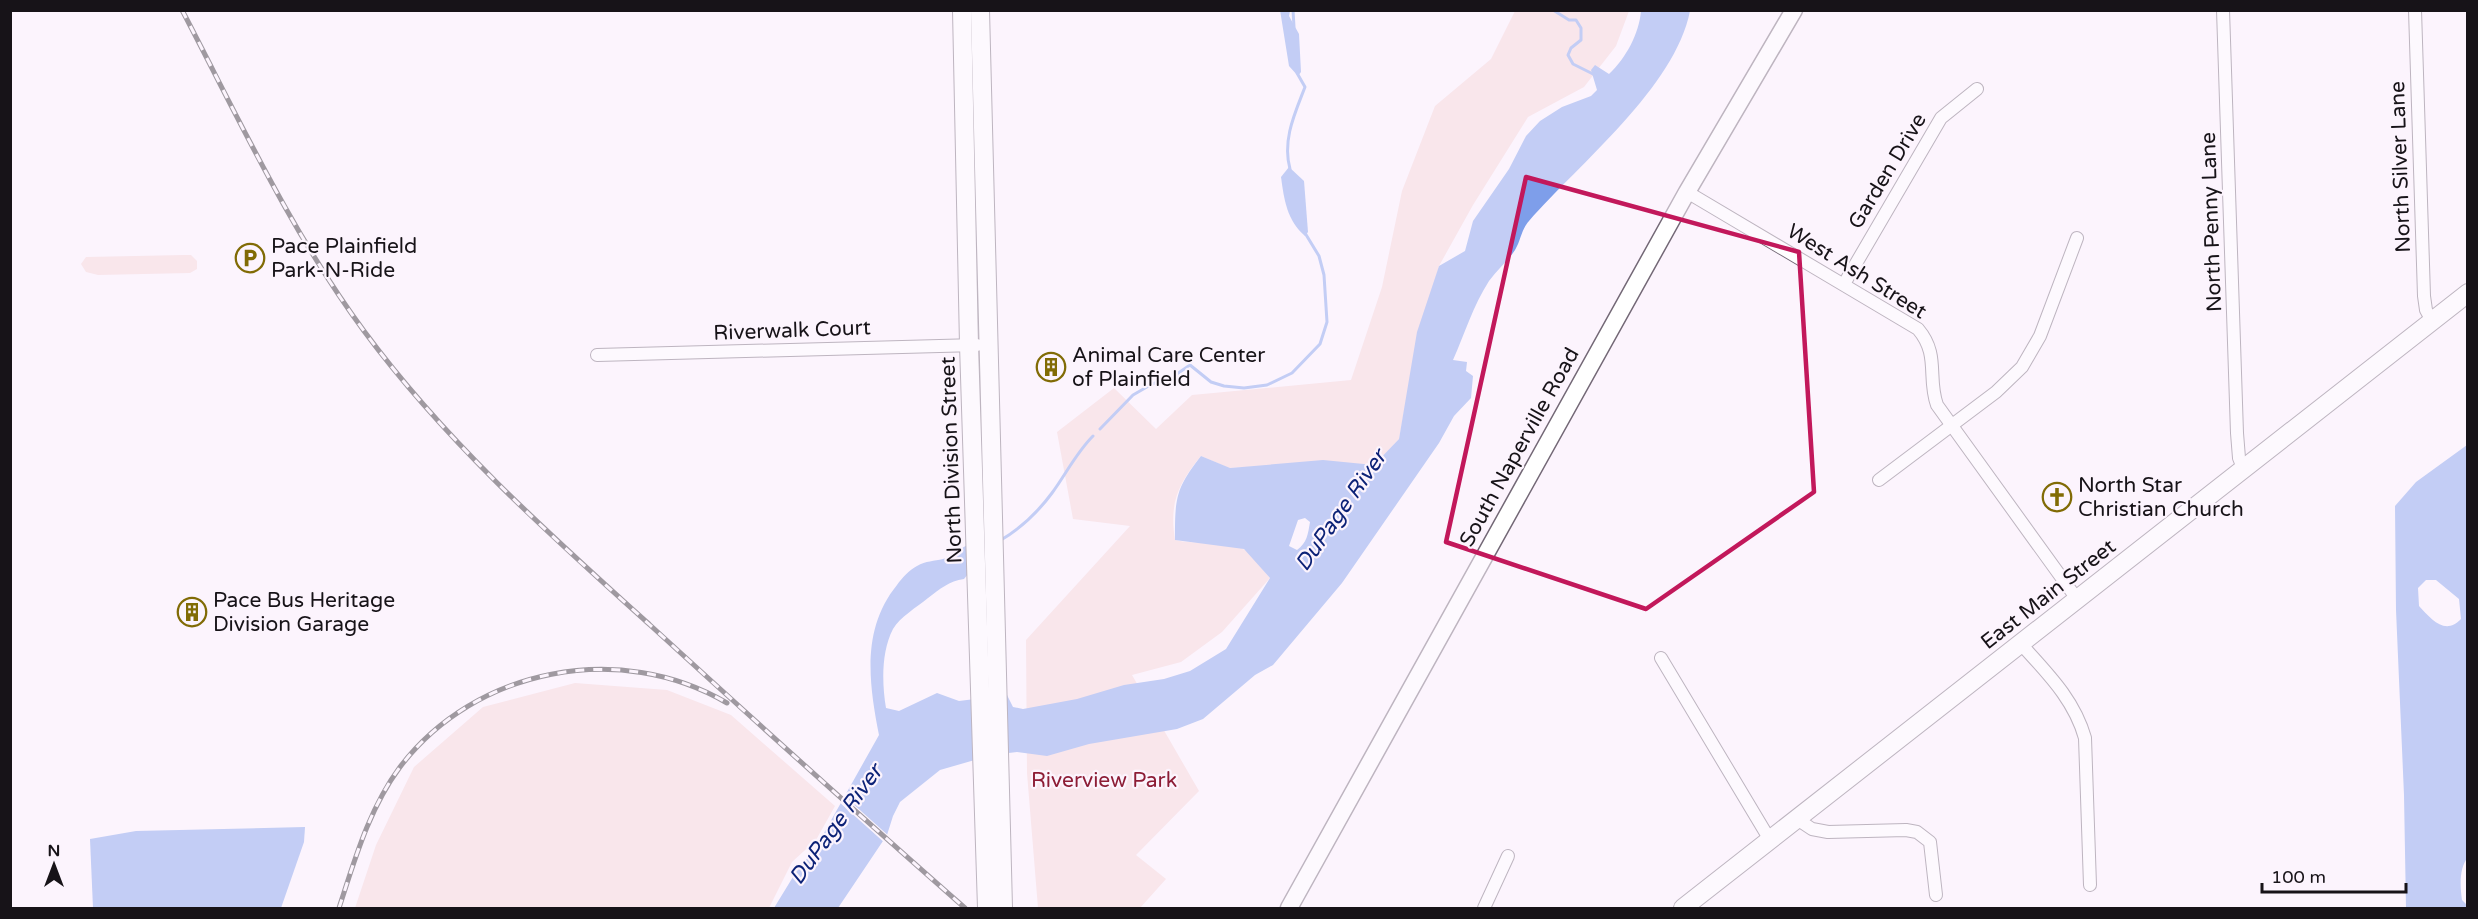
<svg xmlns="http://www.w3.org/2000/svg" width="2478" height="919" font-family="'Varela Round',sans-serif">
  <rect width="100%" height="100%" fill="#fcf4fd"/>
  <g fill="#f6d4d6">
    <path d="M1515 11H1629L1616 46 1584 87 1528 117 1473 205 1439 266 1415 352 1399 439 1374 466 1284 465 1229 468 1201 456C1178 484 1169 503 1175 540 1194 545 1230 539 1245 550 1254 557 1262 569 1270 578L1222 632 1181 662 1132 675 1199 791 1136 855 1166 879 1140 908H1038L1027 773 1026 640 1130 526 1073 519 1057 432 1114 388 1156 429 1192 395 1351 380 1382 287 1402 191 1435 106 1491 59Z"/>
    <path d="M184 255H191L197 261V269L190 273 98 275 86 272 81 264 86 257Z"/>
    <path d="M575 683 667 690 731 715 835 806 816 840 792 862 769 908H355L376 845 414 767 483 707Z"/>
  </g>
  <g fill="#7e9eea" fill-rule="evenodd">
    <path d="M1280 10 1290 11 1289 16 1299 34 1301 72 1298 76 1289 66Z"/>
    <path d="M1641 11H1690C1675 87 1580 163 1529 221 1521 230 1521 240 1515 250 1508 261 1497 270 1489 281 1473 306 1465 333 1453 360L1467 362 1466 371 1473 376 1471 398 1454 416 1439 443 1342 583 1273 665 1255 675 1203 719 1177 729 1089 744 1047 756 1017 752 992 755 940 770 900 802 893 816 887 835 838 908H774L796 872 815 849 879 735C869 684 861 629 897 585 902 578 909 570 917 566 926 561 934 561 943 559 951 557 960 549 967 545L968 574 964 579C949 581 940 589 928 598 917 607 900 617 893 629 881 652 882 684 886 708L899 711 937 693 959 701 1007 695 1013 707 1023 709 1077 699 1124 685 1164 679 1190 671 1226 649 1270 578 1244 549 1175 540C1175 499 1175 489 1201 456L1230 468 1323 460 1374 465 1399 439 1417 332 1439 266 1465 251 1473 221 1509 169 1526 136 1540 121 1562 107 1591 96 1597 90 1591 70 1595 65 1609 74C1626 58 1639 34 1641 11ZM1305 518 1310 522C1308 534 1307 543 1297 550L1289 546 1298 520Z"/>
    <path d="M1289 167 1304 181 1308 232 1305 236C1287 221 1284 199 1281 177Z"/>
    <path d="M2467 445 2468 857C2459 868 2460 886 2462 900L2467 905V908H2406L2404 795 2396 610 2395 506 2416 482ZM2436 580 2459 599 2461 619C2445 636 2431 619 2419 606L2418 588 2426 580Z"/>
    <path d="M305 827 304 842 281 908H93L90 839 136 831Z"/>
  </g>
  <path fill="#fcf4fd" d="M842 794 890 837 886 844 838 801Z"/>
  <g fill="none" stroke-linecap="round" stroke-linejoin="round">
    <g stroke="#7e9eea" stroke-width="3">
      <path d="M1293 10 1294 27"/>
      <path d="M1553 10 1569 20H1576L1581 28V40L1571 48 1568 55 1573 64 1595 75"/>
      <path d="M1290 169C1282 140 1295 113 1305 87L1297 73"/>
      <path d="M1100 429 1133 395 1152 384 1171 378 1190 365 1211 382 1224 386 1244 388 1267 385 1292 373 1320 344 1327 322 1324 275 1319 256 1305 233"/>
      <path d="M1001 540C1021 528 1038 512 1052 493 1066 474 1076 453 1093 436"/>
    </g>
    <g stroke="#736876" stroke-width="14">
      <g id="street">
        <path d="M2223 10 2237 433 2239 458 2243 468"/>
        <path d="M2415 10 2424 296 2426 310 2432 321"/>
        <path d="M1687 192 1918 329C1940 355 1927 377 1937 405L2077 599"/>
        <path d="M1844 284 1941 118 1977 89"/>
        <path d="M597 355 977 345"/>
        <path d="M1879 480 1996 392 2022 367 2040 336 2077 238"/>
        <path d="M2021 644C2047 673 2074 699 2085 738L2090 885"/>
        <path d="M1661 658 1770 840"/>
        <path d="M1797 819 1812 829 1828 832 1906 830 1917 832 1930 842 1936 895"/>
        <path d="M1484 908 1508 856"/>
      </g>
    </g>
    <g stroke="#736876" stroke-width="19">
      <path id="secondary" d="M1289 908 1687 192 1794 10"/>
    </g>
    <g stroke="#736876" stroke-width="20">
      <g id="primary">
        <path d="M962 10 969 345 987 908"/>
        <path d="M980 10 1003 908"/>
        <path d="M1683 908 2468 293"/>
      </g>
    </g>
    <use href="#street" stroke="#fff" stroke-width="12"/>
    <use href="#secondary" stroke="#fff" stroke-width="16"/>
    <use href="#primary" stroke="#fff" stroke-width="18"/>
    <g stroke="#2f2a30" stroke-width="5">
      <g id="rail">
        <path d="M182 10C239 119 291 232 364 331 446 442 548 533 650 625 754 720 859 815 965 908"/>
        <path d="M339 908C355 859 369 809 400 767 475 668 620 640 727 703"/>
      </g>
    </g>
    <use href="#rail" stroke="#fcf4fd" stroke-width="3" stroke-dasharray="9" stroke-linecap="butt"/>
  </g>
  <path d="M0 0H2478V919H0ZM1526 177 1799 252 1814 492 1646 609 1446 542Z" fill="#fcf4fd" fill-opacity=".55" fill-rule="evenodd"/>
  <path fill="none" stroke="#c2185b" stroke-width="4.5" stroke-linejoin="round" d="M1526 177 1799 252 1814 492 1646 609 1446 542Z"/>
  <defs>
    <g id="parking-ring" transform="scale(1.5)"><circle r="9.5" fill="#fcf4fd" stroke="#816b05" stroke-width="1.5"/><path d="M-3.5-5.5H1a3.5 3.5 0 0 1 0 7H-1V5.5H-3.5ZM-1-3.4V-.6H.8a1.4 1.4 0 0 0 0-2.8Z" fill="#816b05"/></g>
    <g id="building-ring" transform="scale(1.5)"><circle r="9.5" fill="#fcf4fd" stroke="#816b05" stroke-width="1.5"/><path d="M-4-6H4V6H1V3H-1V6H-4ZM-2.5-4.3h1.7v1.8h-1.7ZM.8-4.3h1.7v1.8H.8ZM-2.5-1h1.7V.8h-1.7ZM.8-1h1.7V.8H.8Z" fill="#816b05"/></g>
    <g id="church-ring" transform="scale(1.5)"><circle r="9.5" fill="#fcf4fd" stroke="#816b05" stroke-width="1.5"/><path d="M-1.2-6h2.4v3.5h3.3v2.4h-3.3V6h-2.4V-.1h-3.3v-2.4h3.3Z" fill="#816b05"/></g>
  </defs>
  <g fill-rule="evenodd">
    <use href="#parking-ring" x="250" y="258"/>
    <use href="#building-ring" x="1051" y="367"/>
    <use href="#church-ring" x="2057" y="497"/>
    <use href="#building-ring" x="192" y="612"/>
  </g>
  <g text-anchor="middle" stroke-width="4.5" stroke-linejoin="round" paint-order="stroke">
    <g font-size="21" fill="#171318" stroke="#fcf4fd">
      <text transform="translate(2400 167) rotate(-92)" y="7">North Silver Lane</text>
      <text transform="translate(1887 171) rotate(-59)" y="7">Garden Drive</text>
      <text transform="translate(2211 222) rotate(-92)" y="7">North Penny Lane</text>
      <text transform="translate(1857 271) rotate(32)" y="7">West Ash Street</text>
      <text transform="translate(792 330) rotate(-2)" y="7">Riverwalk Court</text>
      <text transform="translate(1519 447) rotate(-61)" y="7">South Naperville Road</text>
      <text transform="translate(951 460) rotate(-92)" y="7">North Division Street</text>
      <text transform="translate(2048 594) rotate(-38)" y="7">East Main Street</text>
    </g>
    <g font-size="21" fill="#171318" stroke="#fcf4fd" text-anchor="start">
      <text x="271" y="253">Pace Plainfield<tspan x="271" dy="24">Park-N-Ride</tspan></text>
      <text x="1072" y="362">Animal Care Center<tspan x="1072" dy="24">of Plainfield</tspan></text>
      <text x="2078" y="492">North Star<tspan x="2078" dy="24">Christian Church</tspan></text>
      <text x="213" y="607">Pace Bus Heritage<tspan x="213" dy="24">Division Garage</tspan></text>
    </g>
    <g font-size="21" fill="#8d1d36" stroke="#fcf4fd">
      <text x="1104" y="787">Riverview Park</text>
    </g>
    <g font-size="22" font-style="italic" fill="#0c2277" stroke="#fcf4fd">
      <text transform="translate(1340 510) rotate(-55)" y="8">DuPage River</text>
      <text transform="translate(835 824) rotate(-54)" y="8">DuPage River</text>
    </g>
  </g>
  <rect width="2478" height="919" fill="none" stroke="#171318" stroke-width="24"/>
  <g transform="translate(54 865)" stroke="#fcf4fd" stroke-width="4.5" paint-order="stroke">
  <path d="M0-4.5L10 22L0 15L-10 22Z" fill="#171318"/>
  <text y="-9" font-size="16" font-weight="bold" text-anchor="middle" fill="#171318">N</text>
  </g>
  <path d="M2262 883v9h144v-9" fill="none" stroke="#171318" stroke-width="3"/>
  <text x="2271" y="883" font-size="18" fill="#171318" stroke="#fcf4fd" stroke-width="4.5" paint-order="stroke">100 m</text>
</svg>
